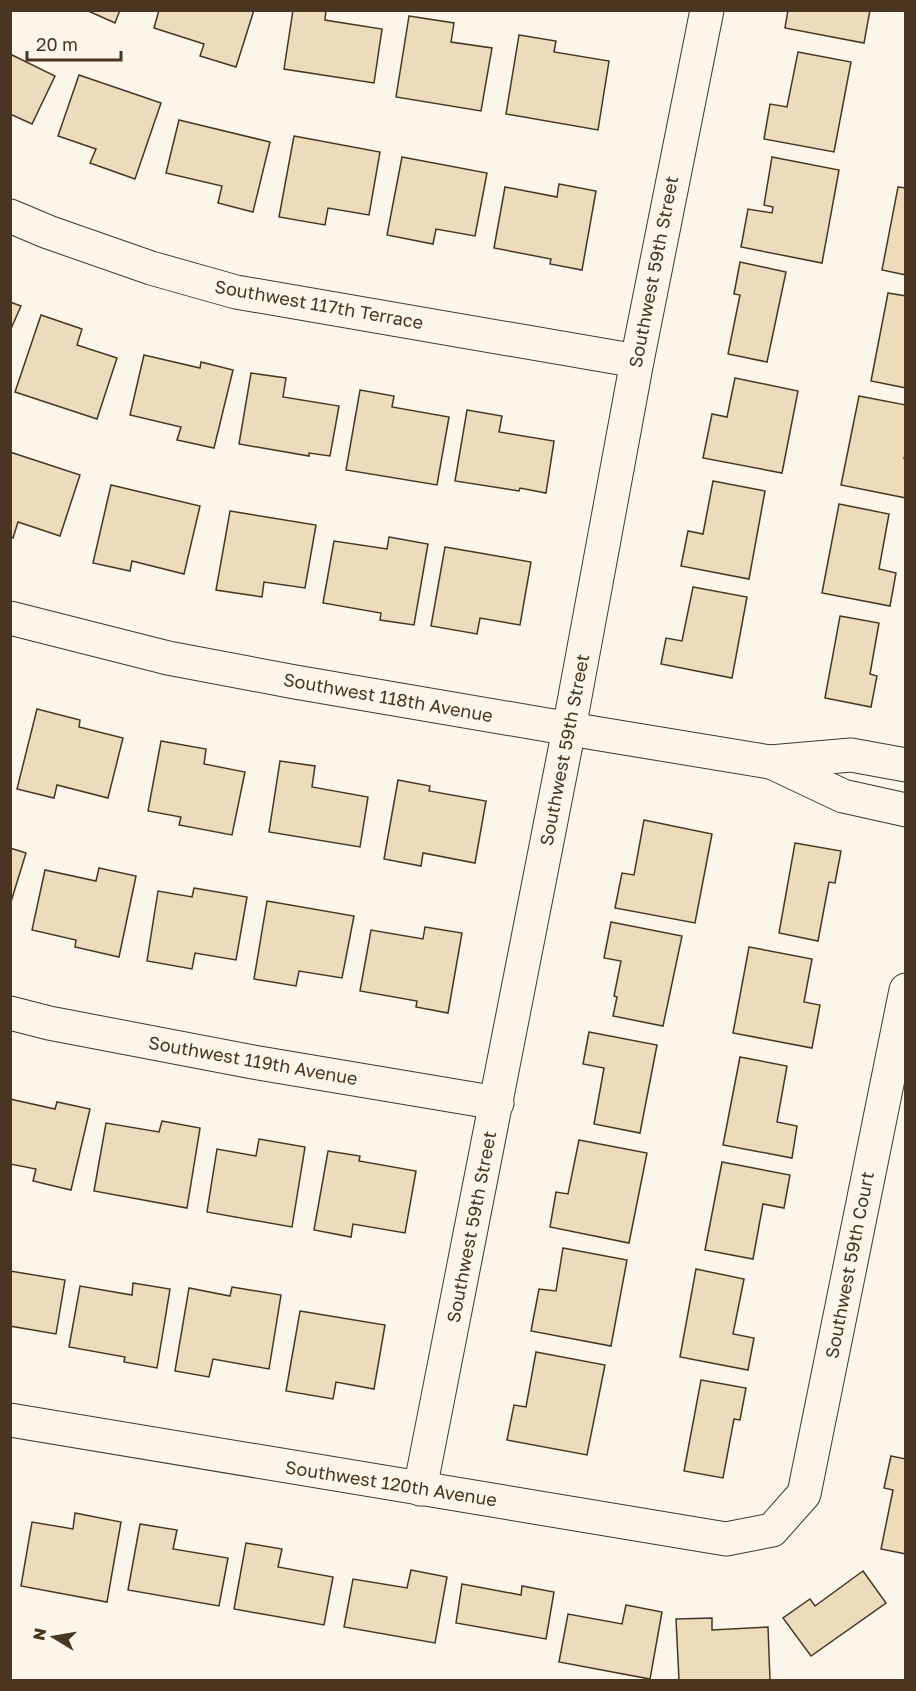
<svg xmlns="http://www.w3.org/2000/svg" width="916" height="1691" font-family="'Golos Text',sans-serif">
  <rect width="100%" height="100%" fill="#fbf6e9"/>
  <g fill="#ecdcbc" stroke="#4a3520" stroke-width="1.5">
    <path d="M86 10H120L115 23Z"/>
    <path d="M159 10H254L236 67 200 56 204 44 154 28Z"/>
    <path d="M293 10H326L325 20 382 29 374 83 284 69Z"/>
    <path d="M788 10H870L864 43 785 28Z"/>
    <path d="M409 16 454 23 451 42 492 48 481 111 396 97Z"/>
    <path d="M519 35 556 41 554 52 609 61 598 130 506 114Z"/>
    <path d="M798 52 851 62 834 152 764 139 770 104 787 107Z"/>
    <path d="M10 54 55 76 32 124 10 114Z"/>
    <path d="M79 75 161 103 135 179 90 163 96 149 58 136Z"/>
    <path d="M179 120 270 142 253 212 218 203 222 186 166 173Z"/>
    <path d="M294 136 380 152 369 215 328 208 325 225 279 217Z"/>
    <path d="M402 157 487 173 475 236 436 229 433 244 387 235Z"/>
    <path d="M772 157 839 170 822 263 741 247 748 209 772 213 773 207 764 205Z"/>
    <path d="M559 184 596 191 582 270 550 264 551 259 494 248 505 187 557 197Z"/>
    <path d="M898 187 906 188V275L882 270Z"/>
    <path d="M740 262 786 272 767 362 728 354 740 295 734 294Z"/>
    <path d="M888 293 906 296V388L871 381Z"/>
    <path d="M10 302 21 306 10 331Z"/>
    <path d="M41 315 82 329 77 345 117 358 97 419 15 392Z"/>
    <path d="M144 355 200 368 201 362 233 370 214 448 177 440 181 427 130 415Z"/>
    <path d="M251 373 286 378 283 397 339 406 330 456 309 453V456L239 444Z"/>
    <path d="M735 378 798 391 782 473 703 458 712 414 727 417Z"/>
    <path d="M360 390 394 396 392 407 449 417 437 485 346 470Z"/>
    <path d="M859 396 906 405V454L904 458H906V498L841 485Z"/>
    <path d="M467 410 502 416 499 432 554 441 546 493 520 488 519 491 455 481Z"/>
    <path d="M10 452 80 475 60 536 18 522 13 538 10 537Z"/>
    <path d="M713 481 765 491 749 579 681 566 688 531 703 534Z"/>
    <path d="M111 485 200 506 184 574 132 561 130 571 93 563Z"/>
    <path d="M839 504 889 514 879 569 896 573 890 606 822 593Z"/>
    <path d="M230 511 316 525 305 588 264 582 262 597 216 590Z"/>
    <path d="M389 537 428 544 414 625 380 620 381 613 323 603 334 541 387 549Z"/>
    <path d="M445 547 531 562 520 625 480 618 477 634 431 626Z"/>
    <path d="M693 587 747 597 732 678 661 664 666 638 682 641Z"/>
    <path d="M840 616 879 623 870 674 877 676 871 707 825 698Z"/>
    <path d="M37 709 80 720 79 727 123 738 108 798 57 785 54 798 17 789Z"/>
    <path d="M161 741 206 749 204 764 245 772 232 835 179 825 181 817 148 811Z"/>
    <path d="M280 761 315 766 312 787 368 797 360 847 269 832Z"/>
    <path d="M398 780 430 786 429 791 486 801 475 863 423 853 421 866 384 859Z"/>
    <path d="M644 820 712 834 695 923 615 908 622 873 634 875Z"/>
    <path d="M795 843 841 851 835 883 829 882 818 941 779 933Z"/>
    <path d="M10 848 26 853 10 905Z"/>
    <path d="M99 868 136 876 119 957 75 947 76 940 32 930 45 870 96 881Z"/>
    <path d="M194 888 247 897 236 960 195 953 192 969 147 961 158 891 192 897Z"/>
    <path d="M267 901 354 916 342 978 299 971 296 986 254 979Z"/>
    <path d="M611 922 682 936 663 1026 613 1016 617 997 614 996 621 961 604 958Z"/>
    <path d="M425 927 462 933 448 1013 416 1007 417 1001 360 991 371 930 423 939Z"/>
    <path d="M749 947 812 959 804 1002 820 1005 812 1048 733 1033Z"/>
    <path d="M589 1032 657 1045 640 1133 594 1124 604 1068 583 1064Z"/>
    <path d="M740 1057 787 1066 777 1122 797 1126 792 1158 723 1145Z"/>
    <path d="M10 1099 55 1109 57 1102 90 1109 71 1190 33 1181 36 1169 10 1164Z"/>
    <path d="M162 1121 200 1128 187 1208 94 1191 106 1123 159 1132Z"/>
    <path d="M259 1139 305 1147 292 1227 207 1212 217 1149 256 1156Z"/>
    <path d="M579 1140 647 1153 629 1243 550 1227 556 1192 568 1194Z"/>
    <path d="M328 1151 360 1156 359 1161 416 1171 405 1233 353 1224 351 1237 314 1230Z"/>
    <path d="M722 1162 790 1175 784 1208 763 1204 753 1259 705 1250Z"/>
    <path d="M563 1248 627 1260 611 1346 531 1331 539 1289 556 1291Z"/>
    <path d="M696 1269 744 1279 733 1334 754 1338 748 1370 680 1357Z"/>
    <path d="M10 1271 65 1280 56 1334 10 1326Z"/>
    <path d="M133 1283 170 1289 157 1368 124 1362 125 1357 69 1347 80 1286 132 1295Z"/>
    <path d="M232 1287 281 1295 269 1369 213 1359 209 1377 175 1371 189 1288 230 1296Z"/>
    <path d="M300 1311 385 1325 374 1389 336 1382 333 1399 286 1391Z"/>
    <path d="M536 1352 605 1365 587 1455 507 1440 514 1405 526 1407Z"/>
    <path d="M701 1380 746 1388 740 1420 734 1419 723 1478 684 1471Z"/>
    <path d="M891 1456 906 1459V1554L881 1549 893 1490 884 1488Z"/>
    <path d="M75 1513 121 1522 107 1602 21 1586 32 1522 73 1529Z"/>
    <path d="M140 1524 177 1530 173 1549 228 1558 219 1606 128 1590Z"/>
    <path d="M246 1543 282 1549 278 1567 333 1577 324 1625 234 1609Z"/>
    <path d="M411 1570 447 1577 435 1643 344 1627 353 1579 407 1588Z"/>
    <path d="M863 1571 886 1603 811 1656 783 1618 810 1599 815 1606Z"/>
    <path d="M462 1584 521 1595 522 1586 554 1592 546 1639 456 1623Z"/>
    <path d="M626 1605 662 1612 650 1679 559 1662 568 1614 622 1624Z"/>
    <path d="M712 1618V1630L768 1627 770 1680H679L676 1619Z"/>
  </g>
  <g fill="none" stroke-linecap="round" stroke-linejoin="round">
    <g stroke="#4a3520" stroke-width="35">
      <g id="minor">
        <path d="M10 216 48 232 151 268 236 292 637 361"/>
        <path d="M10 618 168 658 295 682 594 733 770 762 851 755 906 765"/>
        <path d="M771 762 843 796 906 810"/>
        <path d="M10 1013 49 1023 253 1062 497 1103"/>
        <path d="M10 1420 726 1539 772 1530 804 1494 906 990"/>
        <path d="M420 1489 569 729 637 361 707 10"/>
      </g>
    </g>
    <use href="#minor" stroke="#fbf6e9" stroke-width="33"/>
  </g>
  <g text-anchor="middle" stroke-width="4.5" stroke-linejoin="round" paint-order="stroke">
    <g font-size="18" fill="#4a3520" stroke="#fbf6e9">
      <text transform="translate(654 272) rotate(-79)" y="6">Southwest 59th Street</text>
      <text transform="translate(319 305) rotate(10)" y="6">Southwest 117th Terrace</text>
      <text transform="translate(388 698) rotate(10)" y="6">Southwest 118th Avenue</text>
      <text transform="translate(565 750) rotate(-79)" y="6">Southwest 59th Street</text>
      <text transform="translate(253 1061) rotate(10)" y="6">Southwest 119th Avenue</text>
      <text transform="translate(472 1227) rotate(-79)" y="6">Southwest 59th Street</text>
      <text transform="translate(850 1265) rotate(-79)" y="6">Southwest 59th Court</text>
      <text transform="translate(391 1484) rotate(9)" y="6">Southwest 120th Avenue</text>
    </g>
  </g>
  <rect width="916" height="1691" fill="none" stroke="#4a3520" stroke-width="24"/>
  <g transform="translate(54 1637) rotate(281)" stroke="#fbf6e9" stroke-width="4.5" paint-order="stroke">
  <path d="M0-4.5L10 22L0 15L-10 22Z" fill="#4a3520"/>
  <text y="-9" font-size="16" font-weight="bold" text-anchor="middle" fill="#4a3520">N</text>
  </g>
  <path d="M27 51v9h94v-9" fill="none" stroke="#4a3520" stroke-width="3"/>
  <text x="36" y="51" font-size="18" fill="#4a3520" stroke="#fbf6e9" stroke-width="4.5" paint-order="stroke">20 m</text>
</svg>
